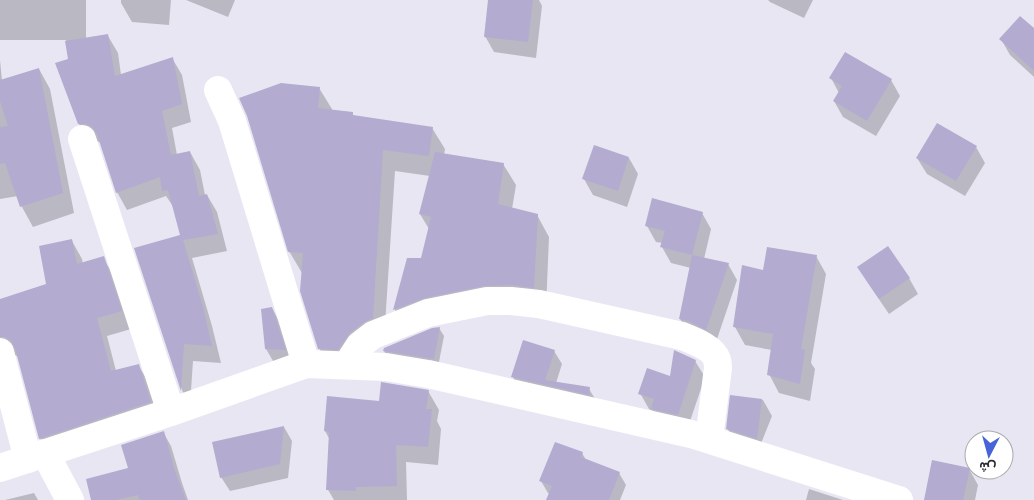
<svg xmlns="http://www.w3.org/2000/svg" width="1034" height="500" font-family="Quicksand,Vazirmatn,sans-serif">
  <rect width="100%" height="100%" fill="#e9e6f3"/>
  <g fill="#0003">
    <path d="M0 0H86V39L108 36 118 53 121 75 172 58 182 75 191 122 172 128 177 155 190 152 200 170 205 195H207L217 212 227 251 192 258 212 326 221 363 193 361 190 405 182 390 136 249 182 235 174 208 166 196 127 210 117 192 101 143 97 141H89L79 124 66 40H0Z"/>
    <path d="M121 0H171L169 25 132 22 121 3Z"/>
    <path d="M186 0H235L228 17Z"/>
    <path d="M490 0H539L542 6 536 58 494 52 485 36Z"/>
    <path d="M768 0H813L804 18 770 2Z"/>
    <path d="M1034 30V77L1010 55 1001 39Z"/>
    <path d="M0 60 2 81 39 69 50 89 74 213 33 227 22 207 18 196 0 199Z"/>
    <path d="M831 78 891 80 900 96 876 136 843 117 834 101 839 93Z"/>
    <path d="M319 88 332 109V111L352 113 354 117 432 128 445 149 444 155 503 164 516 185 512 209 537 215 549 237 546 308 524 306 407 331 395 310 408 259 422 260 429 229 420 214 430 176 395 171 384 340 331 370 319 348 302 273 289 251Z"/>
    <path d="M976 147 985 163 965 196 927 174 917 158Z"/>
    <path d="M629 158 638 174 627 207 593 195 584 179Z"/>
    <path d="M702 213 711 229 704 259 728 264 737 280 715 345 690 335 680 319 691 268 671 263 662 247 663 243 656 242 647 226Z"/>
    <path d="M72 241 82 259 83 264 103 258 114 276 131 329 107 336 116 371 138 365 149 383 161 420 51 457 40 438 19 357 15 355H6L0 359V300L47 285Z"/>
    <path d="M816 256 826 274 811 363 815 369 810 401 779 393 769 374 772 350 745 345 735 327 764 271Z"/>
    <path d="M859 267 909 278 918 294 889 314 868 283Z"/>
    <path d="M272 308 284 330 297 372 279 371 266 349Z"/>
    <path d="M439 328 444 336 438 367 389 359 384 351Z"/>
    <path d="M554 351 562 364 556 383 589 389 597 402 520 390 513 377Z"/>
    <path d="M695 361 705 377 687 430 661 424 653 411 649 409 640 393 671 378Z"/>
    <path d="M428 391 439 410 437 421 441 429 438 465 406 462 407 500H334L327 488 330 440 325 431 380 402Z"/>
    <path d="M731 396 763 400 772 416 758 451 737 444 727 428Z"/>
    <path d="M284 427 292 441 288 478 230 491 221 477Z"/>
    <path d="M163 432 171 446 182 483 188 500H92L129 469Z"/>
    <path d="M582 453 586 460 619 473 626 485 620 500H547L550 494 548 493 541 481Z"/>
    <path d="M969 469 978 485 975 500H925Z"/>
    <path d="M809 489 843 500H806Z"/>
    <path d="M34 493 38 500H5Z"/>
  </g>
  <g fill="#b4abd0">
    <path d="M488 0H533L528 42 484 37Z"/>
    <path d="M1020 16 1034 28V71L999 39Z"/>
    <path d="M108 34 115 76 173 57 182 104 162 111 171 155 190 151 199 196 207 194 218 234 183 240 203 307 212 346 184 344 181 391 134 248 180 235 168 190 162 191 160 177 116 193 97 134 92 127 86 124H78L55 63 68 59 65 41Z"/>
    <path d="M845 52 892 79 867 121 833 101 842 86 829 78Z"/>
    <path d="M39 68 63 193 20 207 5 163 0 164V127L8 126 0 101V80Z"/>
    <path d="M281 83 320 87 318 108 353 112V115L433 127 429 156 383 150 373 318 363 323 350 333 338 350 318 349 300 291 303 253 288 252 247 116 239 98Z"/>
    <path d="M937 123 977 146 956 181 916 158Z"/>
    <path d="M594 145 629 157 618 191 582 179Z"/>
    <path d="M435 152 504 163 498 204 538 214 534 288 511 285 484 286 425 298 393 310 407 258H421L431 217 419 214Z"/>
    <path d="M652 198 703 212 692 255 660 247 665 231 645 226Z"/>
    <path d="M72 239 77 264 104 256 122 311 97 318 111 371 139 364 151 402 39 439 15 348 11 341 5 337H0V299L46 284 39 246Z"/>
    <path d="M888 246 910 278 879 299 857 267Z"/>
    <path d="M767 247 817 255 801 349 805 350 800 384 767 375 773 334 733 327 742 265 763 270Z"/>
    <path d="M692 255 729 263 706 330 688 321 679 319Z"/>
    <path d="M272 307 286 350 265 349 261 309Z"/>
    <path d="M440 327 434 359 383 351 384 348 432 328Z"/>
    <path d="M523 340 555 350 545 380 590 387 589 395 511 377Z"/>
    <path d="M674 350 696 360 678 415 651 409 654 399 638 394 647 368 670 376Z"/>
    <path d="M381 382 429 390 426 409H432L428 447 396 445 397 486 356 487V491L326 490 329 432 324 431 327 396 379 401Z"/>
    <path d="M730 395 762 399 757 439 726 429Z"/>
    <path d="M284 426 280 464 220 478 212 442Z"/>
    <path d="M164 431 174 468 186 500H140L138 495 116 500H91L86 479 128 468 121 445Z"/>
    <path d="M555 442 583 452 581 457 620 472 609 500H546L552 486 539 481Z"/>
    <path d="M932 460 970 468 963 500H924Z"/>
  </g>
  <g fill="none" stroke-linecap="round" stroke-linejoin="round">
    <g stroke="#fff" stroke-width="28">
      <path d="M218 90 232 121 306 364"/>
      <path d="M82 139 171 412"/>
      <path d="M0 352 28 459"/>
      <path d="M347 365 360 345 373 335 428 313 487 301H511L539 304 682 336C692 340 714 348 717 360 718 363 718 366 718 368L709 439"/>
      <path d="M45 453 70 500"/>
      <path d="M0 468 171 412 306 364 386 367 428 374 691 434 899 500"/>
    </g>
  </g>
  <g transform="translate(989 455) rotate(186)"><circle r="24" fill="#ffffff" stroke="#abaaac"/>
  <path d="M0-4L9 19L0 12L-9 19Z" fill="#4763d7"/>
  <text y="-8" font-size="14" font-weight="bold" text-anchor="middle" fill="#2c2b30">ش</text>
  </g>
</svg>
